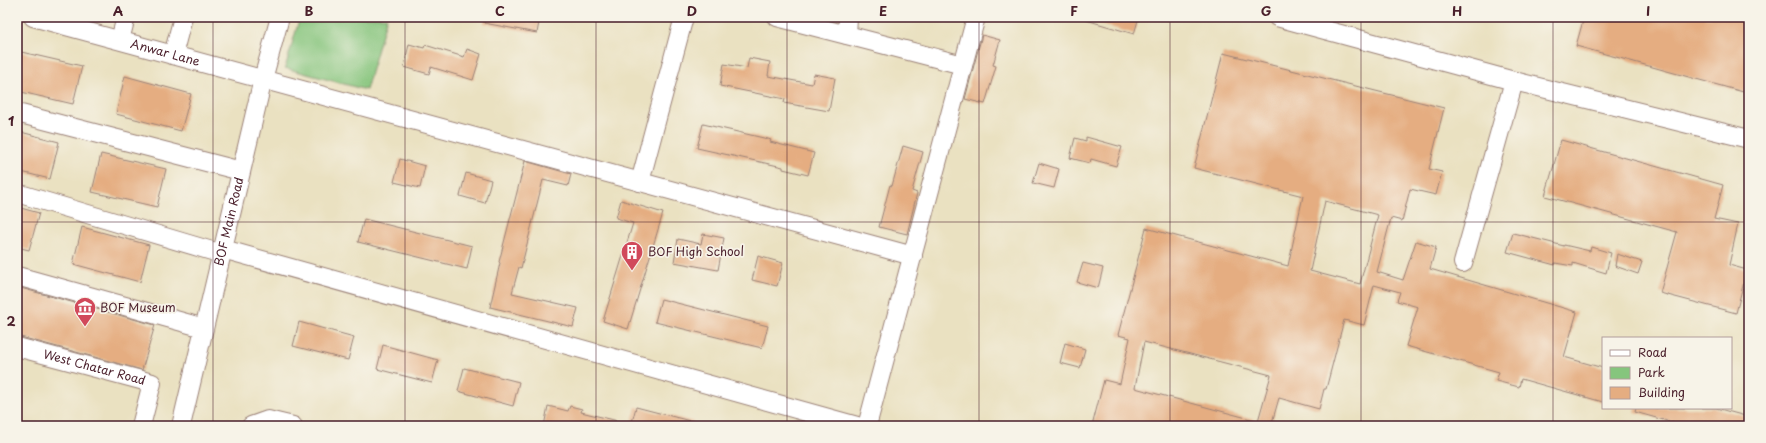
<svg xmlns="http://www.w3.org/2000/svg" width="1766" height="443" font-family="'Playpen Sans',sans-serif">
  <rect width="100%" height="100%" fill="#f7f3e8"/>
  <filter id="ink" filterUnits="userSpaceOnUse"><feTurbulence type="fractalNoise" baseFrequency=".025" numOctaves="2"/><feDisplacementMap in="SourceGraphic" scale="8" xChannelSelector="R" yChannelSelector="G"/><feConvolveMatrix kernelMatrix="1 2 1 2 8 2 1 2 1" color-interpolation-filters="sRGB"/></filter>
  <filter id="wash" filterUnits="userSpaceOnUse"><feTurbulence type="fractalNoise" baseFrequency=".012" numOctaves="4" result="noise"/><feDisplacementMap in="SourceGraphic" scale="16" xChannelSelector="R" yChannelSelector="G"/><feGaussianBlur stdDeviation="0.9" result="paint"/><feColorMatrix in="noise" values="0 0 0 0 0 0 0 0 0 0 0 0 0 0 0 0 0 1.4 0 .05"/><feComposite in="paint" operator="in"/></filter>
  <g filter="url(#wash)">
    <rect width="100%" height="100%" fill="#eae1c1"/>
    <path fill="#86c57d" stroke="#687254" d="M300 17H387L366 90 285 68Z"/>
    <g id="blocks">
      <g fill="#e5ad81" fill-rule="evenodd">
        <path d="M485 17H540L537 33 484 23Z"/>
        <path d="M1087 17H1139L1134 34 1086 20Z"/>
        <path d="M1584 17H1749V85L1747 93 1576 46Z"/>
        <path d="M982 35 1000 40 993 65 996 66 985 104 965 99Z"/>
        <path d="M409 44 424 48 425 45 464 57 467 49 481 54 473 80 431 67 429 74 404 67Z"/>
        <path d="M17 51 82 66 73 104 17 91Z"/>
        <path d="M1223 53 1444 108 1429 169 1442 172 1436 195 1410 189 1402 221 1391 218 1377 272 1403 280 1416 241 1436 247 1430 269 1577 312 1564 357 1603 368V402L1521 379 1519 387 1496 381 1499 372 1406 346 1418 307 1397 301 1400 292 1374 285 1364 325 1344 320 1326 389H1324L1319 409 1279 398 1271 426H1092L1104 380 1120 384 1130 338 1118 335 1146 228 1288 266 1303 196 1194 168ZM1325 201 1378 215 1360 284 1310 271ZM1144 342 1271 375 1258 421 1135 388Z"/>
        <path d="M749 58 770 62 768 76 812 84 814 74 835 78 829 111 784 103 785 99 720 86 724 64 747 68Z"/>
        <path d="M125 76 191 94 181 131 116 114Z"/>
        <path d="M703 124 768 139 771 140 770 142 814 153 808 175 783 169V167L697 148Z"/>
        <path d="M17 131 59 142 50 179 17 171Z"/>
        <path d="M1086 137 1122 147 1116 166 1091 159 1090 163 1070 158 1075 138 1086 141Z"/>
        <path d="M1561 140 1723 185 1714 219 1738 224 1729 265 1747 270 1736 313 1660 293 1677 232 1545 196Z"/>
        <path d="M903 146 923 152 912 191 917 193 907 234 879 227 890 185 892 186Z"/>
        <path d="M101 154 166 169 157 207 92 192Z"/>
        <path d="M400 159 425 166 420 188 394 182Z"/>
        <path d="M525 161 571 174 568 186 543 180 521 268 519 267 512 293 578 308 573 327 490 307 500 263 499 262Z"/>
        <path d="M1039 163 1059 169 1054 188 1033 183Z"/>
        <path d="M466 173 491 180 485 203 460 196Z"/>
        <path d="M621 200 663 213 628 329 603 321 633 223 616 218Z"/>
        <path d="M17 207 39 213 29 250 17 247Z"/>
        <path d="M364 219 472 246 467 269 358 242Z"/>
        <path d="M82 227 149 245 140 282 73 264Z"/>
        <path d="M1513 233 1564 246V245L1590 251 1591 247 1611 253 1606 273 1573 263V266L1555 263V265L1507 252Z"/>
        <path d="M703 234 724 238 718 270 674 262 678 239 701 244Z"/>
        <path d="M1617 254 1642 262 1638 274 1615 266Z"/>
        <path d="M758 256 783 263 777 286 752 280Z"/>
        <path d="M1083 263 1103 268 1098 288 1077 282Z"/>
        <path d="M17 287 155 325 142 370 17 336Z"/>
        <path d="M661 299 768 326 762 348 655 322Z"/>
        <path d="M299 322 354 337 348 360 293 346Z"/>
        <path d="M1065 343 1085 349 1080 368 1060 363Z"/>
        <path d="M383 345 438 360 432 383 377 369Z"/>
        <path d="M464 368 519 382 513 406 458 391Z"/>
        <path d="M548 406 568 411 570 406 582 409 581 412 618 421 617 426H544Z"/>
        <path d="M636 407 694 422 693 426H631Z"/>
        <path d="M1636 408H1716L1749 417V426H1685L1635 412Z"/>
      </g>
    </g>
  </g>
  <g filter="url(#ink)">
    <use href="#blocks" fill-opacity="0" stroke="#9a8076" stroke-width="1"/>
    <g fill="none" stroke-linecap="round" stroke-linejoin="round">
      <g stroke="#9a8076" stroke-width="20">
        <g id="minor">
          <path id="s1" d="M33 17 913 256"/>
          <path d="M777 17 963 65"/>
          <path d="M1277 17 1514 81 1749 139"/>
          <path d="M847 35 848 17"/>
          <path d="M120 40 126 17"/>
          <path d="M173 55 183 17"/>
          <path d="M17 113 241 171"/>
          <path d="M640 182 684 17"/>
          <path d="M17 193 222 254"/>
          <path d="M223 249 857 426"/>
          <path d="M1463 263 1514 81"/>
          <path d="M17 276 204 328"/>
          <path id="s2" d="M17 347 152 383 141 426"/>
          <path id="s3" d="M181 426 263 79 280 17"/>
          <path d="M251 426 268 420 293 426"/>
          <path d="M867 426 976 17"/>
        </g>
      </g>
      <use href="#minor" stroke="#fff" stroke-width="18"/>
    </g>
  </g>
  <path fill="none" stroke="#4a1f2b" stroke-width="1" stroke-opacity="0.55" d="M213 17V426M405 17V426M596 17V426M787 17V426M979 17V426M1170 17V426M1361 17V426M1553 17V426M17 222H1749"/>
  <defs>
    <g id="building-pin" transform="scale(1.15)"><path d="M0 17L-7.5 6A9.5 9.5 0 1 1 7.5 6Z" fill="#d1495b" stroke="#f7f3e8"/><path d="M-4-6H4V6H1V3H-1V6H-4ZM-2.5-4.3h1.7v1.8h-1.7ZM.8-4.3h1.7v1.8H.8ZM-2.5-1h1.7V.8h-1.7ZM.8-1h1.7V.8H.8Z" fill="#fff"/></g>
    <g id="museum-pin" transform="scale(1.15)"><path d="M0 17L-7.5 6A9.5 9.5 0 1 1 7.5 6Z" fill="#d1495b" stroke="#f7f3e8"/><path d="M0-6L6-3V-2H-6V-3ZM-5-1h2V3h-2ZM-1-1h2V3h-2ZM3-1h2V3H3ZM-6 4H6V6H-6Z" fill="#fff"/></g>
  </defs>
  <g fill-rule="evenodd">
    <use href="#building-pin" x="632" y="252"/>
    <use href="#museum-pin" x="85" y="308"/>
  </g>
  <g text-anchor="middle" stroke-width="3.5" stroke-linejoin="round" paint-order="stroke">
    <g font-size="12" fill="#4a1f2b" stroke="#f7f3e8">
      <text dy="4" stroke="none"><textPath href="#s1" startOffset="137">Anwar Lane</textPath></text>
      <text dy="4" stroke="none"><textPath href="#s3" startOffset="210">BOF Main Road</textPath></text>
      <text dy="4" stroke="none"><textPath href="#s2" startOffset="80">West Chatar Road</textPath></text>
    </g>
    <g font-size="12" fill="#4a1f2b" stroke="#f7f3e8" text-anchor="start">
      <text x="648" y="256">BOF High School</text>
      <text x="100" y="312">BOF Museum</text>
    </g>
  </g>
  <rect width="1766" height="443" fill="none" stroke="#f7f3e8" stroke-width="44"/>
  <rect x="1602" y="337" width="130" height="72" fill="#f7f3e8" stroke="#b29e9c"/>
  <rect x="1610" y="350" width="20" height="6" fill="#ffffff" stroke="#b29e9c"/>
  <text x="1638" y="357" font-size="12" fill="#4a1f2b">Road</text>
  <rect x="1610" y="367" width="20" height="12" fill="#86c57d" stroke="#b29e9c"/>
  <text x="1638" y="377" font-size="12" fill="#4a1f2b">Park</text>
  <rect x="1610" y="387" width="20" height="12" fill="#e5ad81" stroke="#b29e9c"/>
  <text x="1638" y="397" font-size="12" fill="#4a1f2b">Building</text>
  <rect x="22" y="22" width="1722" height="399" fill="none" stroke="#4a1f2b" stroke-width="1.5"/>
  <g font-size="13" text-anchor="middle" font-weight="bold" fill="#4a1f2b">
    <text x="118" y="16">A</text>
    <text x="309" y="16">B</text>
    <text x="500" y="16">C</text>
    <text x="692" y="16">D</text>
    <text x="883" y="16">E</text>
    <text x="1074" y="16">F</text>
    <text x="1266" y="16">G</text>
    <text x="1457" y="16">H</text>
    <text x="1648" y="16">I</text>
    <text x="11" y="126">1</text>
    <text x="11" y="326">2</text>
  </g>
</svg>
